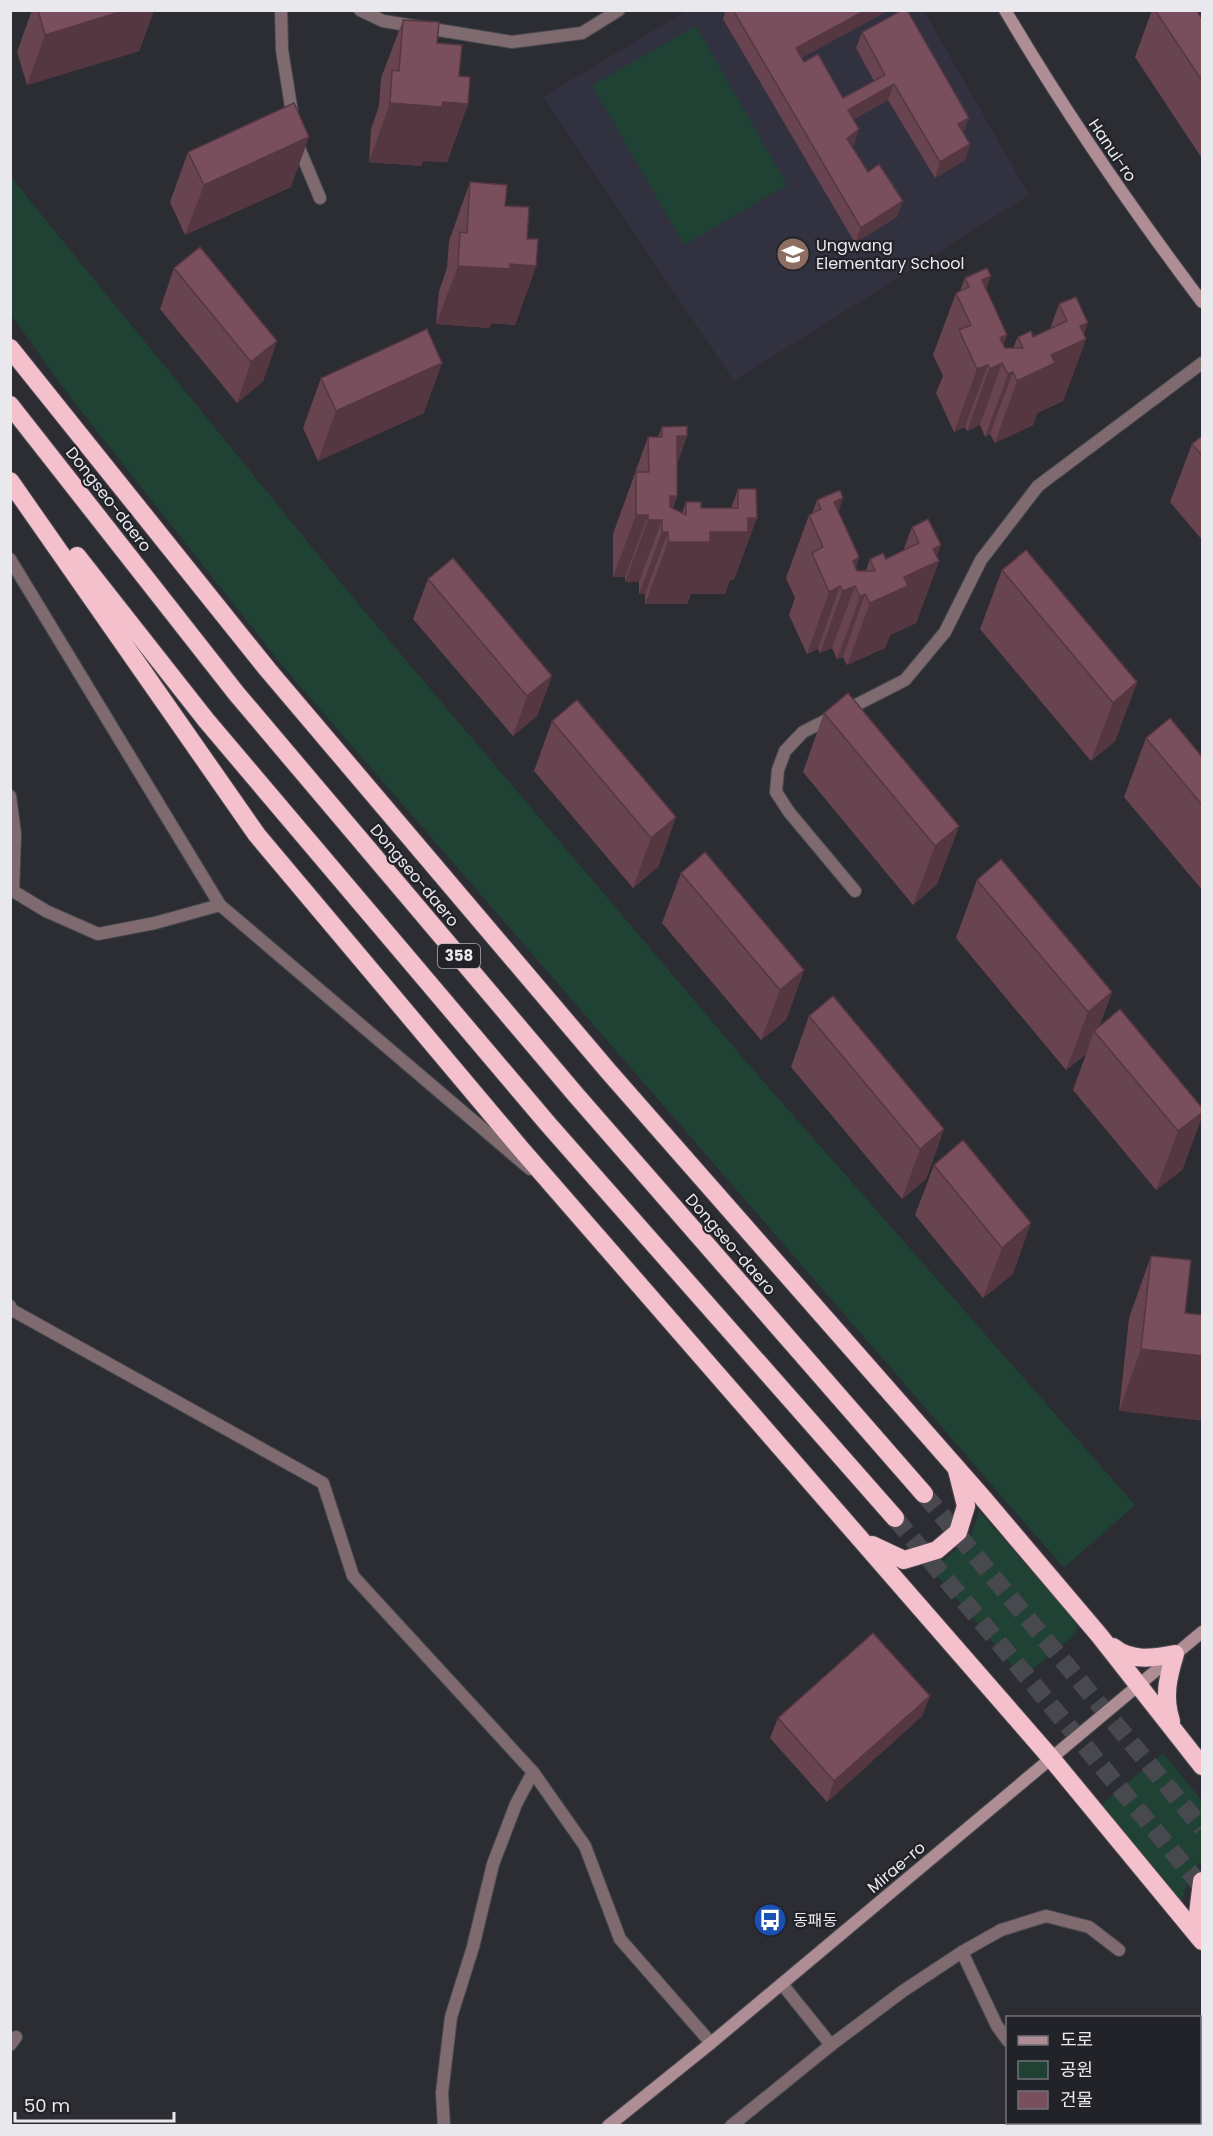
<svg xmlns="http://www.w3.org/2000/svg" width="1213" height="2136" font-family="Poppins,'Noto Sans KR',sans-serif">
  <rect width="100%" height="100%" fill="#2c2c33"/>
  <path fill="#32313f" d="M686 11H924L1029 195 734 381 543 97Z"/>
  <g fill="#1f4234">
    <path d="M696 26 787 185 684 245 592 85Z"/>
    <path d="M10 176 355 600 749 1065 1135 1505 1064 1568 281 664 70 397 11 315Z"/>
    <path d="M979 1511 1077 1623 1076 1633 1023 1678 932 1570 970 1538Z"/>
    <path d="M1163 1753 1202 1801V1861L1192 1871 1181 1903 1100 1806Z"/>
  </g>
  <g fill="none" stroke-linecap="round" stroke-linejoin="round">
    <g stroke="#48484f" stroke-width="18" stroke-dasharray="18 9" stroke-linecap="butt">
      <path d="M924 1494 1202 1828"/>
      <path d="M895 1518 1202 1887"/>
    </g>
    <g stroke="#4a4a51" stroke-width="14">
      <g id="lane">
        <path d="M281 10 282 50 293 119"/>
        <path d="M360 10 383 21 512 42 582 33 619 10"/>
        <path d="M297 143 320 198"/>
        <path d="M855 891 789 812 776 792 778 770 785 751 803 732 905 680 945 632 981 560 1038 486 1202 363"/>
      </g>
    </g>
    <g stroke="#4a4a51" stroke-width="14">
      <g id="street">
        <path d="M10 559 220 905 530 1169"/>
        <path d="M10 796 15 834 13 891"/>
        <path d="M13 891 46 911 98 934 155 923 220 905"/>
        <path d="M10 1306 12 1310 323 1483 353 1576 533 1772 585 1846 620 1939 711 2043"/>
        <path d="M962 1952 997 2026 1008 2041"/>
        <path d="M782 1984 831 2045"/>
        <path d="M10 2045 16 2037"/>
        <path d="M1064 2122 1066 2126"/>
        <path d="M444 2126 442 2093 451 2017 473 1947 493 1864 516 1804 533 1772"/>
        <path d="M731 2126 831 2045 903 1991 962 1952 1001 1930 1046 1916 1089 1927 1119 1950"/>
      </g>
    </g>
    <g stroke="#4a4a51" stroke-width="14">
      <g id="secondary">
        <path d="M1005 10C1065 112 1131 208 1202 302"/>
        <path d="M608 2126 711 2043 1202 1632"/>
      </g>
    </g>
    <g stroke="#4a4a51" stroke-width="20">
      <g id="highway">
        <path d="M10 348 268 670 609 1072 982 1497 1099 1635 1202 1766"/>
        <path d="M10 405 236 693 576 1095 924 1494"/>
        <path d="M10 481 257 835 521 1149 1051 1758 1202 1941"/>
        <path d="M77 556 206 720 548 1124 895 1518"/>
        <path d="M872 1545 904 1560 937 1550 958 1532 966 1506 957 1470"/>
        <path d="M1113 1647C1131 1662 1154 1658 1175 1654 1168 1677 1163 1697 1171 1721"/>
        <path d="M1202 1881 1198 1914 1202 1930"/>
      </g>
    </g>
    <use href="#lane" stroke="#7f6b6f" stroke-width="12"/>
    <use href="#street" stroke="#7f6b6f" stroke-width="12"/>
    <use href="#secondary" stroke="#ae8d95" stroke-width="12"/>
    <use href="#highway" stroke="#f3c0cc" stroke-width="18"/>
  </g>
  <g fill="#684350">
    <path d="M32 10H154L139 51 27 85 17 52Z"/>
    <path d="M726 10H889L801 58 804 62 843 98 874 81 856 48 862 32 963 132 970 144 965 160 935 178 888 100 854 119V145L852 146 897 217 855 243 723 19Z"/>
    <path d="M1152 10H1196L1203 20V160L1135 57Z"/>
    <path d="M403 20 437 43 459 76 468 104 447 162 423 161 421 166 369 162 371 129 379 106 381 78Z"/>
    <path d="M188 152 291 187 185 235 170 202Z"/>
    <path d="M470 182 505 206 527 239 536 266 515 325 491 323 489 328 436 324 439 291 447 268 449 241Z"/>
    <path d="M174 268 277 341 263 381 237 403 160 309Z"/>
    <path d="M965 278 986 289 1007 335 1003 345 1005 348H1013L1018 337H1033L1050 329 1059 304 1084 335 1086 339 1063 401 1037 413 1033 425 995 443 990 434 985 437 980 425 967 431 965 427 954 432 936 393 943 376 933 355 956 293 960 291Z"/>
    <path d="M321 378 424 413 318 461 303 428Z"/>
    <path d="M662 427 687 436 677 463V496L673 508 682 513 686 502 701 508H731L738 489H756L734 580H730L725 594H691L687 604H645V594H639V582H625V577H613V534L648 437H658Z"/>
    <path d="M1203 435V541L1170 502 1192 444Z"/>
    <path d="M843 498 838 512 859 557 856 567 857 571H866L870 559H886L903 551 912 527 939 561 916 623 890 635 885 648 847 665 843 657 837 659 832 648 820 653 818 649 807 654 789 615 795 598 786 578 809 515 812 514 817 500Z"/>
    <path d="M1002 570 1137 682 1115 741 1091 761 980 629Z"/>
    <path d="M428 579 552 676 537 716 513 736 413 619Z"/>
    <path d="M824 713 959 826 937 884 913 905 803 772Z"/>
    <path d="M552 721 676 817 658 867 633 888 534 771Z"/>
    <path d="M1146 738 1203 758V891L1124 797Z"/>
    <path d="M681 873 804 970 786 1020 761 1040 662 923Z"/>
    <path d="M977 880 1112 992 1099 1027 1203 1109V1114L1182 1170 1156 1190 1073 1090 1086 1054 1066 1070 956 938Z"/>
    <path d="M809 1016 944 1129 926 1179 902 1199 791 1067Z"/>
    <path d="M963 1140 1013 1274 983 1298 915 1215 934 1165Z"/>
    <path d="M1151 1256 1185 1313 1119 1411 1129 1318Z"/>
    <path d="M930 1696 922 1716 827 1802 770 1738 778 1718Z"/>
  </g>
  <g fill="#553741">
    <path d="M126 10H154L139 51 27 85 45 35Z"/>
    <path d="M866 10H889L790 64 796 48Z"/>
    <path d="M894 84 888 100 843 125 848 110Z"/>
    <path d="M443 102 468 104 447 162 423 161 421 166 369 162 390 103Z"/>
    <path d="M969 118 963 133 958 124Z"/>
    <path d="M859 129 854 145 841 154 847 139Z"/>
    <path d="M309 137 291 187 185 235 204 185Z"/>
    <path d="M970 144 965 160 935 178 940 162Z"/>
    <path d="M903 201 897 217 855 243 861 228Z"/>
    <path d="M510 264 536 266 515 325 491 323 489 328 436 324 458 266Z"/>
    <path d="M991 276 968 338 982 280Z"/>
    <path d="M1088 323 1082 341 1086 339 1063 401 1037 413 1033 425 995 443 1017 381 1051 355 1080 326Z"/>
    <path d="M1007 335 996 366 1002 363 980 425 967 431 1000 338Z"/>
    <path d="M277 341 263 381 237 403 251 362Z"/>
    <path d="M442 363 424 413 318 461 336 411Z"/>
    <path d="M988 365 965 427 954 432 977 369Z"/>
    <path d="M1013 372 990 434 985 437 1008 374Z"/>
    <path d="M677 436H687L665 498Z"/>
    <path d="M670 496H677L664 532H668L645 594H639L662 532V520L639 582H625L648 520Z"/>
    <path d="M843 498 821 560 834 502Z"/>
    <path d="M636 515H648L625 577H613Z"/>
    <path d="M748 518H757L734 580H730L725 594H691L687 604H645L668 542 710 532Z"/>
    <path d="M941 545 934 563 939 561 916 623 890 635 885 648 847 665 870 603 933 549Z"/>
    <path d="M859 557 848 589 855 586 832 648 820 653 853 561Z"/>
    <path d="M840 586 818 649 807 654 829 592Z"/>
    <path d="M865 594 843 657 837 659 860 597Z"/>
    <path d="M552 676 537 716 513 736 527 696Z"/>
    <path d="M1137 682 1115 741 1091 761 1113 703Z"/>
    <path d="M676 817 658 867 633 888 651 838Z"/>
    <path d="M959 826 937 884 913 905 935 846Z"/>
    <path d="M804 970 786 1020 761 1040 780 990Z"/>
    <path d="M1112 992 1096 1034 1094 1031 1086 1054 1066 1070 1088 1012Z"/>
    <path d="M1203 1112V1114L1182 1170 1156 1190 1178 1131Z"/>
    <path d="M944 1129 926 1179 902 1199 920 1149Z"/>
    <path d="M1031 1223 1013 1274 983 1298 1002 1248Z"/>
    <path d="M1141 1349 1203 1356V1421L1119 1411Z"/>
    <path d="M930 1696 922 1716 827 1802 834 1781Z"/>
  </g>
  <g fill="#794e5d" stroke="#553741" stroke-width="1.5">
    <path d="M38 10H126L45 35Z"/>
    <path d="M733 10H866L796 48 804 62 818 54 843 98 885 75 862 32 902 10H907L969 118 958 124 970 144 940 162 894 84 848 110 859 129 847 139 868 172 879 164 903 201 861 228Z"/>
    <path d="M1155 10H1196L1203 20V82Z"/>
    <path d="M403 20 439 22 437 43 462 45 459 76 470 77 468 104 443 102 442 107 390 103 392 70 399 71Z"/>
    <path d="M294 103 309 137 204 185 188 152Z"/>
    <path d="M470 182 507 185 505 206 529 207 527 239H538L536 266 510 264V269L458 266 460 232 467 233Z"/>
    <path d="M200 247 277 341 251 362 174 268Z"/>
    <path d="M987 268 991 276 982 280 1007 335 1000 338 1005 348H1023L1018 337 1031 331 1033 337 1067 321 1059 304 1076 297 1088 323 1080 326 1086 339 1051 355 1055 363 1017 381 1013 372 1008 374 1002 363 990 369 988 365 977 369 959 330 971 325 956 293 969 287 965 278Z"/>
    <path d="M427 329 442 363 336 411 321 378Z"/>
    <path d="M687 426V436H677V496H670V507L686 515V502H701V508H738V489H756L757 518H748V532H710V542H668V532H662V520H648V515H636V472H649L648 437H662V427Z"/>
    <path d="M1203 435V457L1192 444Z"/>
    <path d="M840 490 843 498 834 502 859 557 853 561 857 571H875L870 559 883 553 886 559 919 543 912 527 928 519 941 545 933 549 939 561 904 577 908 586 870 603 865 594 860 597 855 586 843 591 840 586 829 592 812 553 823 547 809 515 821 509 817 500Z"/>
    <path d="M1026 550 1137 682 1113 703 1002 570Z"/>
    <path d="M453 558 552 676 527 696 428 579Z"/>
    <path d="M848 693 959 826 935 846 824 713Z"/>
    <path d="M577 700 676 817 651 838 552 721Z"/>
    <path d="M1170 718 1203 758V806L1146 738Z"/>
    <path d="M705 852 804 970 780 990 681 873Z"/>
    <path d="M1001 859 1112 992 1088 1012 977 880Z"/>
    <path d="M833 996 944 1129 920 1149 809 1016Z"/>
    <path d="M1120 1009 1203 1109V1112L1178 1131 1094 1031Z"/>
    <path d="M963 1140 1031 1223 1002 1248 934 1165Z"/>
    <path d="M1151 1256 1191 1260 1185 1313 1203 1315V1356L1141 1349Z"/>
    <path d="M873 1633 930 1696 834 1781 778 1718Z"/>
  </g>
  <defs>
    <g id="school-disc" transform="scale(1.725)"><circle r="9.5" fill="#8d6e63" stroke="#222229"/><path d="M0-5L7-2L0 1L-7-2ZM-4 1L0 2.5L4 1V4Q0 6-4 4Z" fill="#fff"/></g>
    <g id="bus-disc" transform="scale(1.725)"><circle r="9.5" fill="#1a4fb4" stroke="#222229"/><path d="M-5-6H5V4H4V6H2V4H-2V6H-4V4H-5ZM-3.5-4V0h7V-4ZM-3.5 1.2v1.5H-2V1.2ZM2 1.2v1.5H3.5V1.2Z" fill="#fff"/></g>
  </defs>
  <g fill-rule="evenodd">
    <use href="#school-disc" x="793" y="254"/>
    <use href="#bus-disc" x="770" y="1920"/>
  </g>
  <g text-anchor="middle" stroke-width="4.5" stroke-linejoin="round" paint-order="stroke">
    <rect fill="#222229" stroke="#adadb2" stroke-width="1.5" x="438" y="944" width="42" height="24" rx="4.5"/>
    <g font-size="15" font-weight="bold" fill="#e8e8ed">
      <text x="459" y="961">358</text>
    </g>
    <g font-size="16" fill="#e8e8ed" stroke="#222229">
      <text transform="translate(1113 150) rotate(56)" y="6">Hanul-ro</text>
      <text transform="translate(109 499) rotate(52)" y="6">Dongseo-daero</text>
      <text transform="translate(415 875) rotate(50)" y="6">Dongseo-daero</text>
      <text transform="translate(731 1244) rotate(49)" y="6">Dongseo-daero</text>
      <text transform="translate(896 1867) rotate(-40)" y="6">Mirae-ro</text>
    </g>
    <g font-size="16" fill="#e8e8ed" stroke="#222229" text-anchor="start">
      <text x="816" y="251">Ungwang<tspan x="816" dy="18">Elementary School</tspan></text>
      <text x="793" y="1926">동패동</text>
    </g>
  </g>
  <rect width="1213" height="2136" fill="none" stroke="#e8e8ed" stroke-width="24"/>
  <rect x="1006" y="2016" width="195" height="108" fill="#222229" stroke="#717177" stroke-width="1.5"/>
  <rect x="1018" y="2036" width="30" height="9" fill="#ae8d95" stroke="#717177" stroke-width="1.5"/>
  <text x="1060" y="2046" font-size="18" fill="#e8e8ed">도로</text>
  <rect x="1018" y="2061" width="30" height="18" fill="#1f4234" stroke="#717177" stroke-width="1.5"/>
  <text x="1060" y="2076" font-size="18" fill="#e8e8ed">공원</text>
  <rect x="1018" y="2091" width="30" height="18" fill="#794e5d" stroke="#717177" stroke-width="1.5"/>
  <text x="1060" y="2106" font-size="18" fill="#e8e8ed">건물</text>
  <path d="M15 2112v9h159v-9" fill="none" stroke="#e8e8ed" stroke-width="3"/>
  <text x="24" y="2112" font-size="18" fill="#e8e8ed" stroke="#222229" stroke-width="4.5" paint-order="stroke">50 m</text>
</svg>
